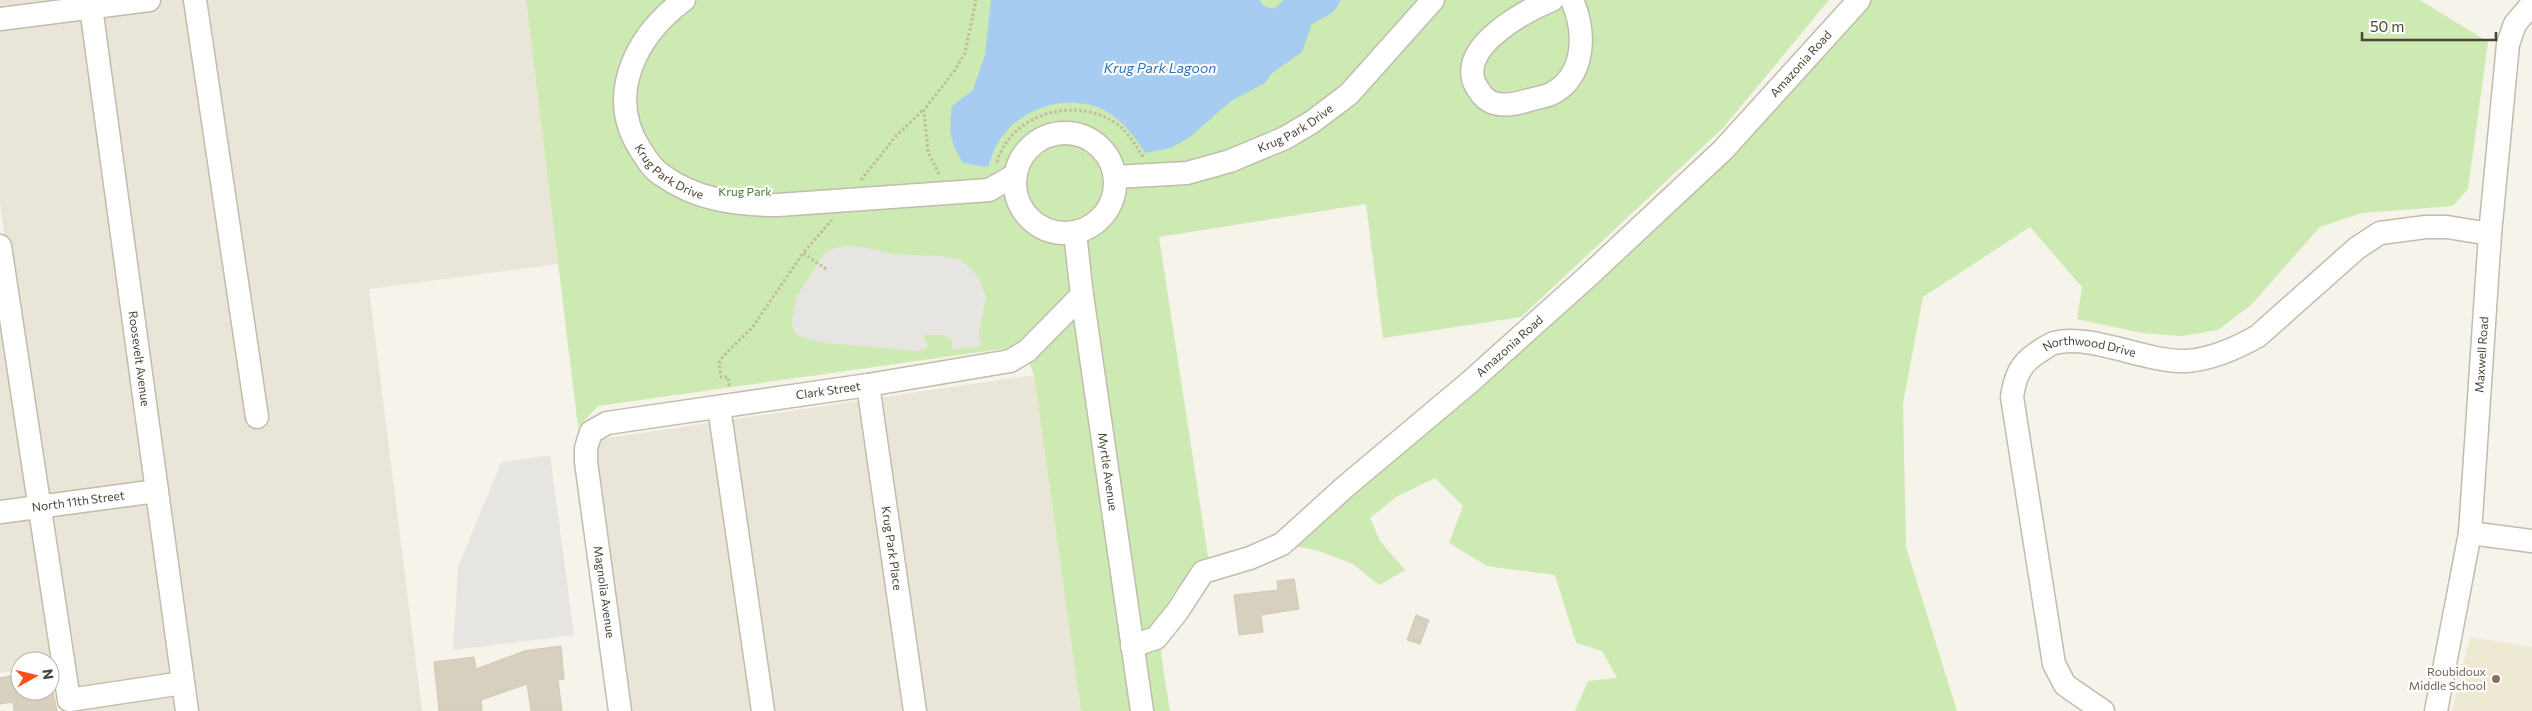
<svg xmlns="http://www.w3.org/2000/svg" width="2532" height="711" font-family="Commissioner,sans-serif">
  <rect width="100%" height="100%" fill="#f5f3ea"/>
  <g fill="#e9e5d8">
    <path d="M0 0H526L558 264 369 289 422 711H75L0 204Z"/>
    <path d="M0 282 57 664 50 665V661H20V670L0 673Z"/>
    <path d="M1034 375 1081 711H632L596 452 598 444 602 439Z"/>
  </g>
  <path fill="#eee9d3" d="M2470 637 2532 647V711H2452Z"/>
  <g fill="#cceab2">
    <path d="M526 0H1829L1723 128 1521 317 1383 338 1366 204 1159 237 1209 563C1143 601 1161 648 1170 711H1081L1034 375 1023 346 598 406 578 427Z"/>
    <path d="M1860 0H2420L2488 42 2468 189 2453 206 2362 213 2320 227 2251 305 2218 330 2182 336 2142 333 2077 319 2082 287 2030 227 1923 297 1903 403 1906 547 1957 711H1575L1588 681 1617 678 1602 651 1576 643 1555 575 1487 566 1449 543 1463 506 1435 478 1396 497 1370 518 1380 541 1405 570 1379 585 1353 564 1319 551 1289 545 1521 342Z"/>
  </g>
  <g fill="#e7e5e1">
    <path d="M845 246 863 247 894 254 942 256 958 259 970 267 980 280 986 298 979 332 981 346 952 350V341L944 335H923L928 347 919 351 824 343 798 336 793 329 792 319 796 298 823 255 831 249Z"/>
    <path d="M550 455 574 635 453 650 458 567 501 463Z"/>
  </g>
  <path fill="#a6ccf2" d="M991 0H1259L1264 6 1274 9 1284 0H1341C1332 17 1327 15 1312 24L1302 52 1271 74 1265 83 1231 101 1190 137 1171 148 1145 153C1136 138 1124 123 1109 113 1076 92 1028 104 1005 133 996 143 992 155 988 167L963 163C949 140 949 133 952 106L973 90 985 55Z"/>
  <g fill="#d7d0bf" stroke="#d2c8b2">
    <path d="M1294 579 1299 609 1261 615 1263 632 1239 635 1234 595 1278 590 1277 581Z"/>
    <path d="M1416 615 1429 620 1420 644 1407 640Z"/>
    <path d="M561 646 564 679 558 680 562 711H531L527 684 481 700 482 711H439L434 662 474 657 476 669 524 651Z"/>
    <path d="M20 674V691H53L57 711H14L13 702 0 704V678Z"/>
  </g>
  <g fill="none" stroke-linecap="round" stroke-linejoin="round">
    <g stroke="#c1bcac" stroke-width="25">
      <g id="minor">
        <path id="s1" d="M90 0 187 711"/>
        <path d="M195 0 257 417"/>
        <path id="s2" d="M684 0C637 35 605 94 640 149 646 158 652 169 662 175 696 200 737 205 778 205L989 190 1015 175"/>
        <path d="M1552 0C1525 11 1461 45 1474 82 1477 89 1484 99 1491 102 1503 107 1517 104 1529 100 1536 98 1544 97 1551 94 1586 76 1586 32 1572 0"/>
        <path d="M0 19 149 0"/>
        <circle cx="1065" cy="183" r="50"/>
        <path id="s3" d="M1115 177 1187 173 1230 161 1285 138 1312 122 1349 94 1433 0"/>
        <path id="s4" d="M1075 233 1082 295 1142 711"/>
        <path d="M0 246 69 700 183 683"/>
        <path id="s5" d="M868 385 915 711"/>
        <path d="M719 407 763 711"/>
        <path id="s6" d="M0 512 157 491"/>
        <path d="M2470 533 2532 541"/>
        <path id="s7" d="M1132 646 1156 638 1177 612 1203 572 1250 558 1282 544 1346 486 1470 382 1586 278 1723 150 1859 0"/>
        <path id="s8" d="M620 711 586 462V448L591 432 607 423 868 385 1010 361 1027 351 1082 295"/>
        <path id="s9" d="M2103 711 2065 685 2054 664 2012 397C2015 377 2020 364 2037 353 2042 350 2048 345 2054 343 2091 333 2147 363 2187 361 2212 359 2237 348 2258 336L2357 248 2380 233 2426 227H2447L2490 234"/>
        <path id="s10" d="M2436 711 2470 533 2490 234 2508 44 2515 24 2532 4"/>
      </g>
    </g>
    <g stroke="#c3b99d" stroke-width="3" stroke-dasharray="2.5 2.5" stroke-linecap="butt">
      <path d="M997 162C1011 114 1073 96 1114 122 1127 130 1135 144 1143 157"/>
      <path d="M939 174 928 152 924 110 955 70 965 53 976 0"/>
      <path d="M861 180 896 136 923 110"/>
      <path d="M826 269 803 253 832 220"/>
      <path d="M729 386 728 377H721L719 363 723 356 752 328 803 253"/>
    </g>
    <use href="#minor" stroke="#fff" stroke-width="22"/>
  </g>
  <circle fill="#8d6e63" stroke="#fff" stroke-width="2" cx="2496" cy="679" r="5"/>
  <g text-anchor="middle" stroke-width="4.5" stroke-linejoin="round" paint-order="stroke">
    <g font-size="12" fill="#494437" stroke="#fff">
      <text dy="4" stroke="none"><textPath href="#s7" startOffset="898">Amazonia Road</textPath></text>
      <text dy="4" stroke="none"><textPath href="#s3" startOffset="190">Krug Park Drive</textPath></text>
      <text dy="4" stroke="none"><textPath href="#s2" startOffset="210">Krug Park Drive</textPath></text>
      <text dy="4" stroke="none"><textPath href="#s7" startOffset="492">Amazonia Road</textPath></text>
      <text dy="4" stroke="none"><textPath href="#s9" startOffset="448">Northwood Drive</textPath></text>
      <text dy="4" stroke="none"><textPath href="#s10" startOffset="360">Maxwell Road</textPath></text>
      <text dy="4" stroke="none"><textPath href="#s1" startOffset="362">Roosevelt Avenue</textPath></text>
      <text dy="4" stroke="none"><textPath href="#s8" startOffset="524">Clark Street</textPath></text>
      <text dy="4" stroke="none"><textPath href="#s4" startOffset="241">Myrtle Avenue</textPath></text>
      <text dy="4" stroke="none"><textPath href="#s6" startOffset="79">North 11th Street</textPath></text>
      <text dy="4" stroke="none"><textPath href="#s5" startOffset="165">Krug Park Place</textPath></text>
      <text transform="translate(604 592) rotate(82)" y="4">Magnolia Avenue</text>
    </g>
    <g font-size="12" fill="#417d28" stroke="#fff">
      <text x="745" y="196">Krug Park</text>
    </g>
    <g font-size="12" fill="#785e54" stroke="#fff" text-anchor="end">
      <text x="2486" y="676">Roubidoux<tspan x="2486" dy="14">Middle School</tspan></text>
    </g>
    <g font-size="14" font-style="italic" fill="#2d71b9" stroke="#fff">
      <text x="1160" y="73">Krug Park Lagoon</text>
    </g>
  </g>
  <g transform="translate(35 676) rotate(82)"><circle r="24" fill="#ffffff" stroke="#b6b4af"/>
  <path d="M0-4L9 19L0 12L-9 19Z" fill="#fe4f18"/>
  <text y="-8" font-size="14" font-weight="bold" text-anchor="middle" fill="#494437">N</text>
  </g>
  <path d="M2362 32v8h134v-8" fill="none" stroke="#494437" stroke-width="2.5"/>
  <text x="2370" y="32" font-size="15" fill="#494437" stroke="#ffffff" stroke-width="4" paint-order="stroke">50 m</text>
</svg>
